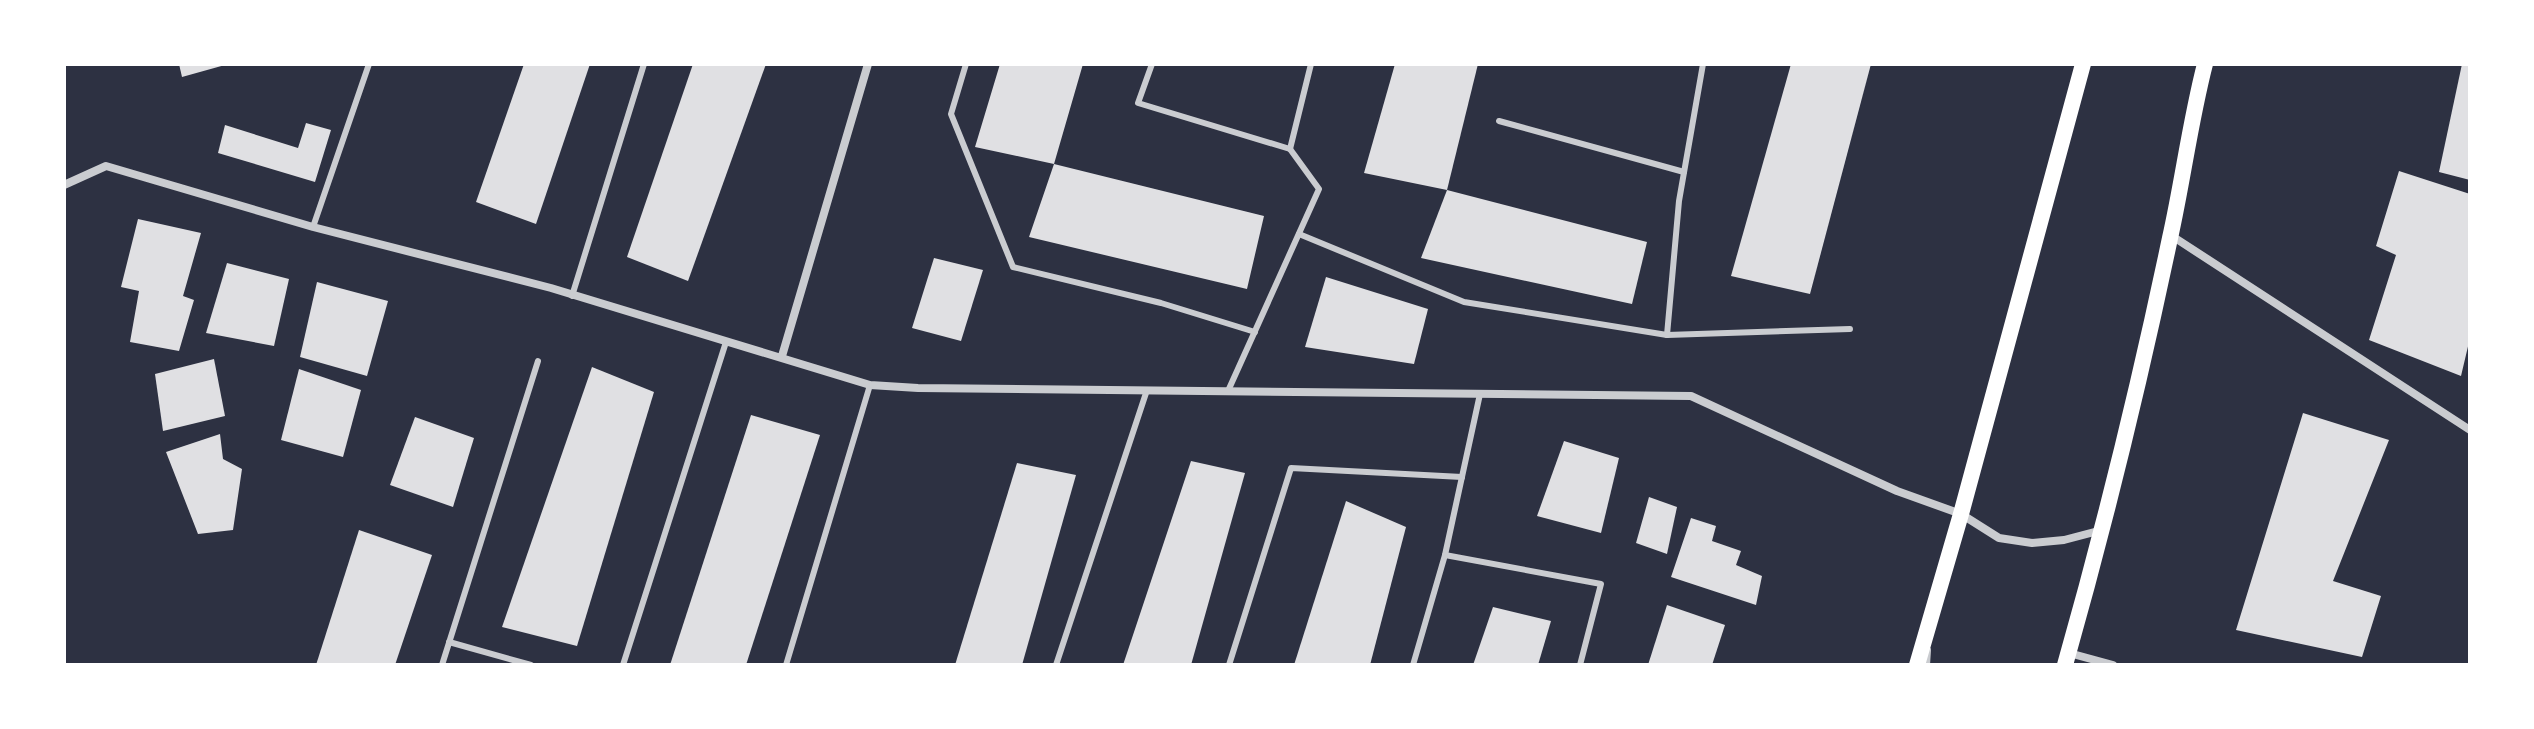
<svg xmlns="http://www.w3.org/2000/svg" width="2534" height="729" font-family="'Zilla Slab',serif">
  <rect width="100%" height="100%" fill="#2d3142"/>
  <g fill="#e0e0e3">
    <path d="M179 64H225V65L182 77Z"/>
    <path d="M524 64H590L536 224 476 202Z"/>
    <path d="M693 64H766L688 281 627 257Z"/>
    <path d="M1000 64H1083L1054 164 1264 216 1247 289 1029 237 1054 164 975 147Z"/>
    <path d="M1395 64H1478L1447 190 1364 173Z"/>
    <path d="M1791 64H1871L1810 294 1731 276Z"/>
    <path d="M2462 64H2470V180L2439 172Z"/>
    <path d="M306 123 331 130 315 182 218 153 225 125 298 148Z"/>
    <path d="M2399 171 2470 194V338L2461 376 2369 340 2396 255 2376 246Z"/>
    <path d="M1447 190 1647 242 1632 304 1421 258Z"/>
    <path d="M138 219 201 233 183 296 194 300 179 351 130 342 139 291 121 287Z"/>
    <path d="M934 258 983 270 961 341 912 328Z"/>
    <path d="M227 263 289 279 274 346 206 333Z"/>
    <path d="M1326 277 1428 309 1414 364 1305 347Z"/>
    <path d="M317 282 388 301 367 376 300 357Z"/>
    <path d="M214 359 225 416 163 431 155 374Z"/>
    <path d="M592 367 654 392 577 646 502 627Z"/>
    <path d="M299 369 361 390 343 457 281 440Z"/>
    <path d="M2303 413 2389 440 2333 581 2381 596 2362 657 2236 630Z"/>
    <path d="M751 415 820 435 746 665H670Z"/>
    <path d="M415 417 474 438 453 507 390 485Z"/>
    <path d="M220 434 223 459 242 469 233 530 198 534 166 452Z"/>
    <path d="M1564 441 1619 458 1601 533 1537 516Z"/>
    <path d="M1191 461 1245 473 1191 665H1123Z"/>
    <path d="M1017 463 1076 475 1022 665H955Z"/>
    <path d="M1649 497 1677 507 1667 554 1636 543Z"/>
    <path d="M1346 501 1406 527 1370 665H1294Z"/>
    <path d="M1691 518 1716 526 1712 541 1741 551 1736 565 1762 576 1756 605 1671 577Z"/>
    <path d="M359 530 432 555 395 665H316Z"/>
    <path d="M1667 605 1725 625 1712 665H1648Z"/>
    <path d="M1493 607 1551 621 1538 665H1473Z"/>
  </g>
  <g fill="none" stroke-linecap="round" stroke-linejoin="round">
    <g stroke="#caccd0" stroke-width="6">
      <path d="M966 64 951 114 1013 267 1161 303 1255 332"/>
      <path d="M1152 64 1138 103 1290 149 1319 189 1228 391"/>
      <path d="M1499 121 1684 172"/>
      <path d="M1290 149 1311 64"/>
      <path d="M313 227 369 64"/>
      <path d="M1299 234 1464 302 1667 335 1850 329"/>
      <path d="M572 296 644 64"/>
      <path d="M1667 335 1679 201 1703 64"/>
      <path d="M1445 555 1480 394"/>
      <path d="M449 642 531 665"/>
      <path d="M442 665 538 361"/>
      <path d="M623 665 726 342"/>
      <path d="M786 665 870 385"/>
      <path d="M1056 665 1147 390"/>
      <path d="M1229 665 1291 468 1462 477"/>
      <path d="M1413 665 1445 555 1601 584 1580 665"/>
      <path d="M1927 665 1928 650"/>
    </g>
    <g stroke="#caccd0" stroke-width="8">
      <path d="M64 185 106 166 313 227 551 288 870 385 918 388 1691 396 1897 491 1961 514 1999 538 2032 543 2064 540 2102 530"/>
      <path d="M2172 236 2470 430"/>
      <path d="M782 356 868 64"/>
      <path d="M2069 653 2113 665"/>
    </g>
    <g stroke="#fff" stroke-width="16">
      <path d="M1917 665 1961 514 2083 64"/>
      <path d="M2065 665C2105 524 2140 381 2170 238 2183 180 2190 122 2205 64"/>
    </g>
  </g>
  <rect width="2534" height="729" fill="none" stroke="#ffffff" stroke-width="132"/>
</svg>
